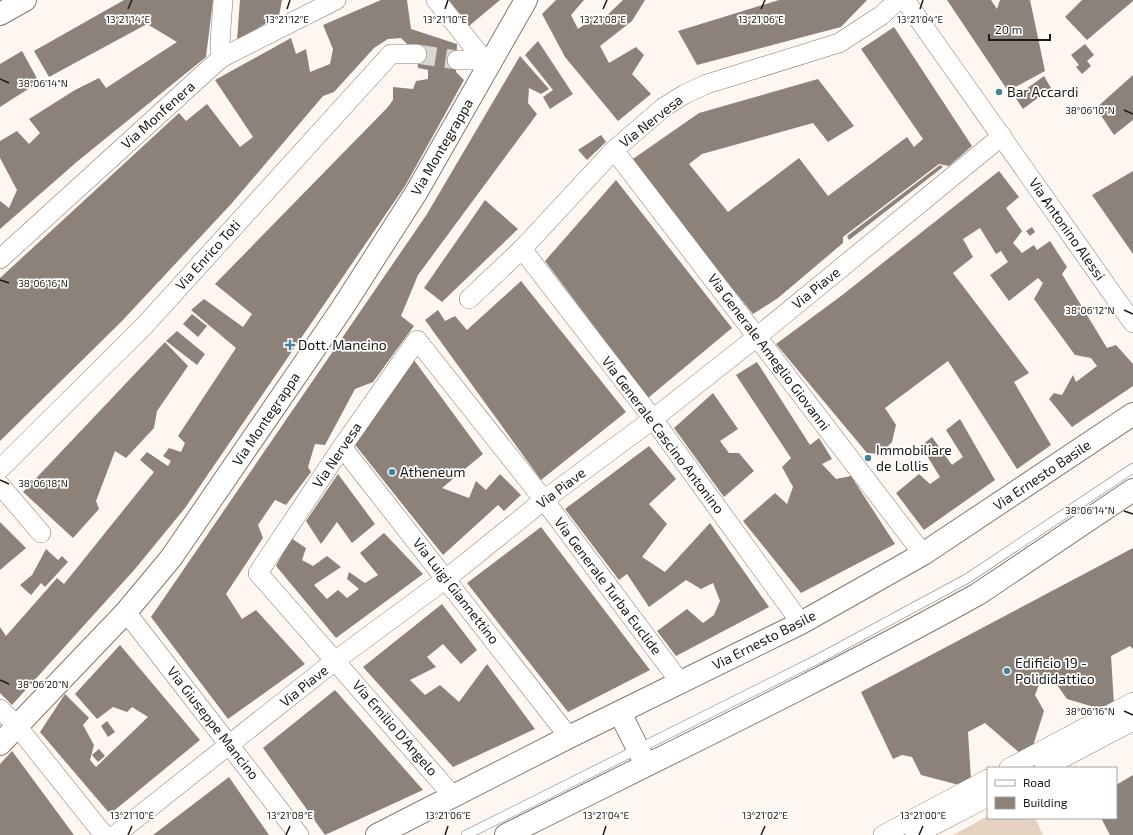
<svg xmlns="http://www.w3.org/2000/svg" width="1133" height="835" font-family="'Exo 2',sans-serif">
  <rect width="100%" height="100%" fill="#fef7f1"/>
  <path fill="#e5d1c0" d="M988 816V818H1035L1043 835H953Z"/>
  <g fill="#8c827a">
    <path d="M124 0H213L206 57 79 160 0 229V201L9 208 17 190 0 158V141L17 131 29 144 40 133 29 119 75 90 99 78 106 88 177 42 147 24 49 77 34 51Z"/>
    <path d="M240 0H282L279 16 237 40Z"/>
    <path d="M381 0H407L411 29 457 44 456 72 464 80 405 186 185 508 135 569 12 705 0 693V627L6 636 57 578 64 584 154 472 140 460 147 452 168 466 171 461 163 456 169 448 181 452 185 443 178 436 236 348 191 310 204 299 243 327 252 314 215 284 387 108 393 100V87L413 89 416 81 428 79V70L418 68 417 54 401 38 388 39 374 48 334 92 323 96 232 203 122 321 0 441V278L179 113 186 121 207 104 240 147 253 137 215 80 291 38 296 54 306 49 310 72 330 64 333 49 323 25Z"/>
    <path d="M449 0H500L469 26Z"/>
    <path d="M556 0H584L571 15 578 29 592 19 598 24 623 0H645L632 21 600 46 609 63 636 47 644 55 632 74 651 94 618 121 565 57 542 14Z"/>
    <path d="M779 0H867L841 27 697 65 678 31Z"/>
    <path d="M947 0H991L997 9 1000 0H1030L1045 71 1008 91Z"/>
    <path d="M1082 0H1133V1L1087 40 1065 17Z"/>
    <path d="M894 27 972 146 949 166 939 164 843 237V243L778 298 753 314 630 161 699 113 818 79 854 126 828 142 813 123 702 154 689 164 728 212 799 158 828 196 907 137 914 147 923 139 861 49Z"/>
    <path d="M538 41 573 94 550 109 543 97 553 90 525 55Z"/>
    <path d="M1085 44 1094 55 1087 61 1091 66 1082 74 1076 67 1079 65 1071 55Z"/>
    <path d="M22 51 39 82 0 107V64Z"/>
    <path d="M520 56 549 89 541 94 529 88 528 103 537 114 418 275 401 316 414 326 373 382 355 389 325 445 315 444 308 467 311 472 286 505 275 500 258 525 263 538 226 594 242 619 256 610 305 664 228 719 151 617 427 214Z"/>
    <path d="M1133 75V120L1114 135 1096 108Z"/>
    <path d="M1044 76 1051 88 1023 109 1015 97Z"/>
    <path d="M601 135 606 142 587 160 578 150Z"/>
    <path d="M940 165 943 167 849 240 847 236Z"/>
    <path d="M999 171 1019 197 1006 208 1022 231 1013 243 1022 253 1034 245 1037 250 1050 241 1067 267 1062 274 1107 348 1116 345 1133 364V386L1072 427 1049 399 1054 393 1062 395 1073 375 1076 382 1097 366 1091 358 1075 355 1034 299 1043 283 1038 278 1009 301 990 275 1008 262 1001 251 996 254 980 228 963 239 973 257 953 273 1029 373 1014 382 1051 445 1017 469 948 361 885 408 896 425 892 442 880 454 867 453 776 344 841 296Z"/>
    <path d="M1133 171V254L1092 195Z"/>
    <path d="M616 180 732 328 648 398 545 261Z"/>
    <path d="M485 200 518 229 442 302 424 288Z"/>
    <path d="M1032 227 1035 232 1030 236 1026 231Z"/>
    <path d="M521 281 626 412 541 480 425 320 438 310 445 321 455 316 467 330Z"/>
    <path d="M192 314 207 326 198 337 183 324Z"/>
    <path d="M177 331 205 354 197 365 166 341Z"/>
    <path d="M165 342 188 366 157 411 154 428 126 458 115 451 96 501 99 509 73 538 23 492Z"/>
    <path d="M411 356 483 454 442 488 469 498 476 481 486 490 500 474 521 495 504 511 498 505 443 555 352 441Z"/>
    <path d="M757 362 810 445 819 438 832 459 822 464 836 479 851 476 895 544 801 593 743 521 775 493 787 504 793 487 782 467 791 458 736 375Z"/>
    <path d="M713 393 738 429 720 441 729 453H739L754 471 724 497 674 428Z"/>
    <path d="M960 419 995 480 924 530 896 493 919 474 930 484 940 477 921 446 932 437 952 465 963 457 946 430Z"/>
    <path d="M649 446 676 479 649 504 667 524 642 557 665 572 710 523 769 607 676 656 657 631 687 609 703 623 714 615 720 601 713 583 701 589 686 580 649 607 627 574 619 580 565 509Z"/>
    <path d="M338 474 375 524 352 543 337 522 321 544 306 521Z"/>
    <path d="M0 522 26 548 0 570Z"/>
    <path d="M541 527 650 670 568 712 467 583Z"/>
    <path d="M384 533 423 574 336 638 276 566 291 538 306 548 302 560 313 566 327 556 341 567 314 585 327 599 338 590 347 598 359 589 347 579 349 572 365 583 378 575 360 553Z"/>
    <path d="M1133 548V649L1130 646 1111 656 1114 705 1104 710 1067 699 1055 682 1046 680 1039 685 1035 695 1044 711 1032 749 1021 754 985 723 968 732 971 780 959 785 921 775 912 757 902 755 893 759 861 692Z"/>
    <path d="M46 549 58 560 62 556 68 562 45 587 41 583 31 595 20 585 32 575Z"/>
    <path d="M442 604 477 650 461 664 443 644 427 657 436 667 410 680 425 695 440 685 459 702 487 664 535 729 453 767 363 667Z"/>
    <path d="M120 645 200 740 110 814 40 732 65 694 89 718 83 725 94 745 90 760 96 767 148 717 132 707 127 712 113 707 97 719 75 694Z"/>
    <path d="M335 690 423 790 325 835 263 748Z"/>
    <path d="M107 721 115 732 108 737 101 726Z"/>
    <path d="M99 749 105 756 98 762 92 755Z"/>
    <path d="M12 751 74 835H0V764Z"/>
    <path d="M1133 775V835H1110L1101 818H1116V785Z"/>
    <path d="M229 777 269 835H153Z"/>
  </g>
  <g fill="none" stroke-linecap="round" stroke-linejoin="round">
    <path stroke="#dcd6d0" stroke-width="19" stroke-dasharray="19 10" stroke-linecap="butt" d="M417 54 457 60"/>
    <g stroke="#827870" stroke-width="10">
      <path id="lane" d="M466 835 820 658 968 578 1133 468"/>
    </g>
    <g stroke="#827870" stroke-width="20">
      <g id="street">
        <path d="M436 0 484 60"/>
        <path d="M905 0 1133 323"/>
        <path d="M221 58 220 42 223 0"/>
        <path d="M457 60H484L490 62"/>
        <path d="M614 150 923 554"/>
        <path d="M522 249 653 419 801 623"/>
        <path d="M0 259 221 58 336 0"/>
        <path d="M469 299 522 249 614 150 664 107 685 94 707 84 839 43 882 15 898 0"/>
        <path d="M342 447 569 737"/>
        <path d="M0 469 145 325 391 54H417"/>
        <path d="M0 485 41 533"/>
        <path d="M126 612 299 835"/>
        <path d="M0 709 17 726 104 835"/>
        <path d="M1009 768 1133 702"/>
        <path d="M1044 768 1133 721"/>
        <path d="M453 796 258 573 342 447 417 340 544 500 680 682"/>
        <path d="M115 835 336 660 446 579 544 500 653 419 758 336 1002 136"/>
        <path d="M883 835 988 779"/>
        <path d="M915 835 988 797"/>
      </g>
    </g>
    <g stroke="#827870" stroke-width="24">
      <g id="secondary">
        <path d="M0 14 25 0"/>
        <path d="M620 713 646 765"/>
        <path d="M0 744 126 612 171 558 341 310 416 193 526 0"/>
        <path d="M377 835 569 737 801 623 923 554 1133 414"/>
        <path d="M506 835C664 756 823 680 978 594L1133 490"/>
      </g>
    </g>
    <use href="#lane" stroke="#fff" stroke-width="9"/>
    <use href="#street" stroke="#fff" stroke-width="19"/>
    <use href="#secondary" stroke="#fff" stroke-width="22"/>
  </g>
  <path fill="none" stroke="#1c1915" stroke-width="1.5" d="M128 9 132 0M287 9 290 0M445 9 448 0M603 9 607 0M761 9 765 0M920 9 923 0M0 79 9 83M1124 110 1133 114M0 280 9 283M1124 310 1133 314M0 480 9 484M1124 511 1133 514M0 680 9 684M1124 711 1133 715M128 835 132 826M286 835 290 826M445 835 448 826M603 835 606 826M761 835 765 826M919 835 923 826"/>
  <g fill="#428595" stroke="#fff" stroke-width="1.5">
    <circle cx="999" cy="92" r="4"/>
    <path d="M288 339h4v4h4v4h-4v4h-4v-4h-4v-4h4z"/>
    <circle cx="868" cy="458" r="4"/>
    <circle cx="392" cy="472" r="4"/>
    <circle cx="1007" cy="671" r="4"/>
  </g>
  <g text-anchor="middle" stroke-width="3.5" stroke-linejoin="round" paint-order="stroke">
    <g font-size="14" fill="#1c1915" stroke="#fff" text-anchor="start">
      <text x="1007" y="97">Bar Accardi</text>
      <text x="298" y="350">Dott. Mancino</text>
      <text x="876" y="455">Immobiliare<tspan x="876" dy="16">de Lollis</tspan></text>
      <text x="400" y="477">Atheneum</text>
      <text x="1015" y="668">Edificio 19 -<tspan x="1015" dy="16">Polididattico</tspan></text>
    </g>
    <g font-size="14" fill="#1c1915" stroke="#fff">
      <text transform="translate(158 115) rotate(-42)" y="5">Via Monfenera</text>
      <text transform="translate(651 121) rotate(-38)" y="5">Via Nervesa</text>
      <text transform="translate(442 147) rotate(-60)" y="5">Via Montegrappa</text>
      <text transform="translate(1067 229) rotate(55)" y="5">Via Antonino Alessi</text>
      <text transform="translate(208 255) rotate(-48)" y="5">Via Enrico Toti</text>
      <text transform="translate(816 288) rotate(-39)" y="5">Via Piave</text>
      <text transform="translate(769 352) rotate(53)" y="5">Via Generale Ameglio Giovanni</text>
      <text transform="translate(266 419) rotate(-56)" y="5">Via Montegrappa</text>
      <text transform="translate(663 435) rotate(53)" y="5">Via Generale Cascino Antonino</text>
      <text transform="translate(337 455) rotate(-56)" y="5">Via Nervesa</text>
      <text transform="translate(1042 475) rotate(-34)" y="5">Via Ernesto Basile</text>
      <text transform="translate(561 488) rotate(-37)" y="5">Via Piave</text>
      <text transform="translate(608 586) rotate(53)" y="5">Via Generale Turba Euclide</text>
      <text transform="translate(456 591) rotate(52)" y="5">Via Luigi Giannettino</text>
      <text transform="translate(764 640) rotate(-27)" y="5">Via Ernesto Basile</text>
      <text transform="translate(304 686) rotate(-39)" y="5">Via Piave</text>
      <text transform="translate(213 723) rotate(52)" y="5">Via Giuseppe Mancino</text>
      <text transform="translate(395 728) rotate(49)" y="5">Via Emilio D'Angelo</text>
    </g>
  </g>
  <g font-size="10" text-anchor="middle" fill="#1c1915" stroke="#fff" stroke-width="3.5" stroke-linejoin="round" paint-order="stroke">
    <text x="128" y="23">13°21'14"E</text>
    <text x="445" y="23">13°21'10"E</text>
    <text x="603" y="23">13°21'08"E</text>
    <text x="761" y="23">13°21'06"E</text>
    <text x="920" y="23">13°21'04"E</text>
    <text x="287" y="23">13°21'12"E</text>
    <text x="43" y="87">38°06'14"N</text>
    <text x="1090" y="114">38°06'10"N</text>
    <text x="43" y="287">38°06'16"N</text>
    <text x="1090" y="314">38°06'12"N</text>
    <text x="43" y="487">38°06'18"N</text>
    <text x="1090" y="514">38°06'14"N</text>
    <text x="43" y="688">38°06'20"N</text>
    <text x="1090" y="715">38°06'16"N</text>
    <text x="132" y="819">13°21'10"E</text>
    <text x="290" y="819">13°21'08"E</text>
    <text x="448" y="819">13°21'06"E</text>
    <text x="606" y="819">13°21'04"E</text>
    <text x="765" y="819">13°21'02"E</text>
    <text x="923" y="819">13°21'00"E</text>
  </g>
  <rect x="987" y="767" width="130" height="52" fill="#ffffff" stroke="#a4a3a1"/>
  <rect x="995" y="780" width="20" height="6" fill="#ffffff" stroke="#a4a3a1"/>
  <text x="1023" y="787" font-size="12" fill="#1c1915">Road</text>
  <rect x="995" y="797" width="20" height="12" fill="#8c827a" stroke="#a4a3a1"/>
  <text x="1023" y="807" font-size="12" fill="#1c1915">Building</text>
  <path d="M989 34v6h61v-6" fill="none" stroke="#1c1915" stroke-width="2"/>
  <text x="995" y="34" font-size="12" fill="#1c1915" stroke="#ffffff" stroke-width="3" paint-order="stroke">20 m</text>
</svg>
